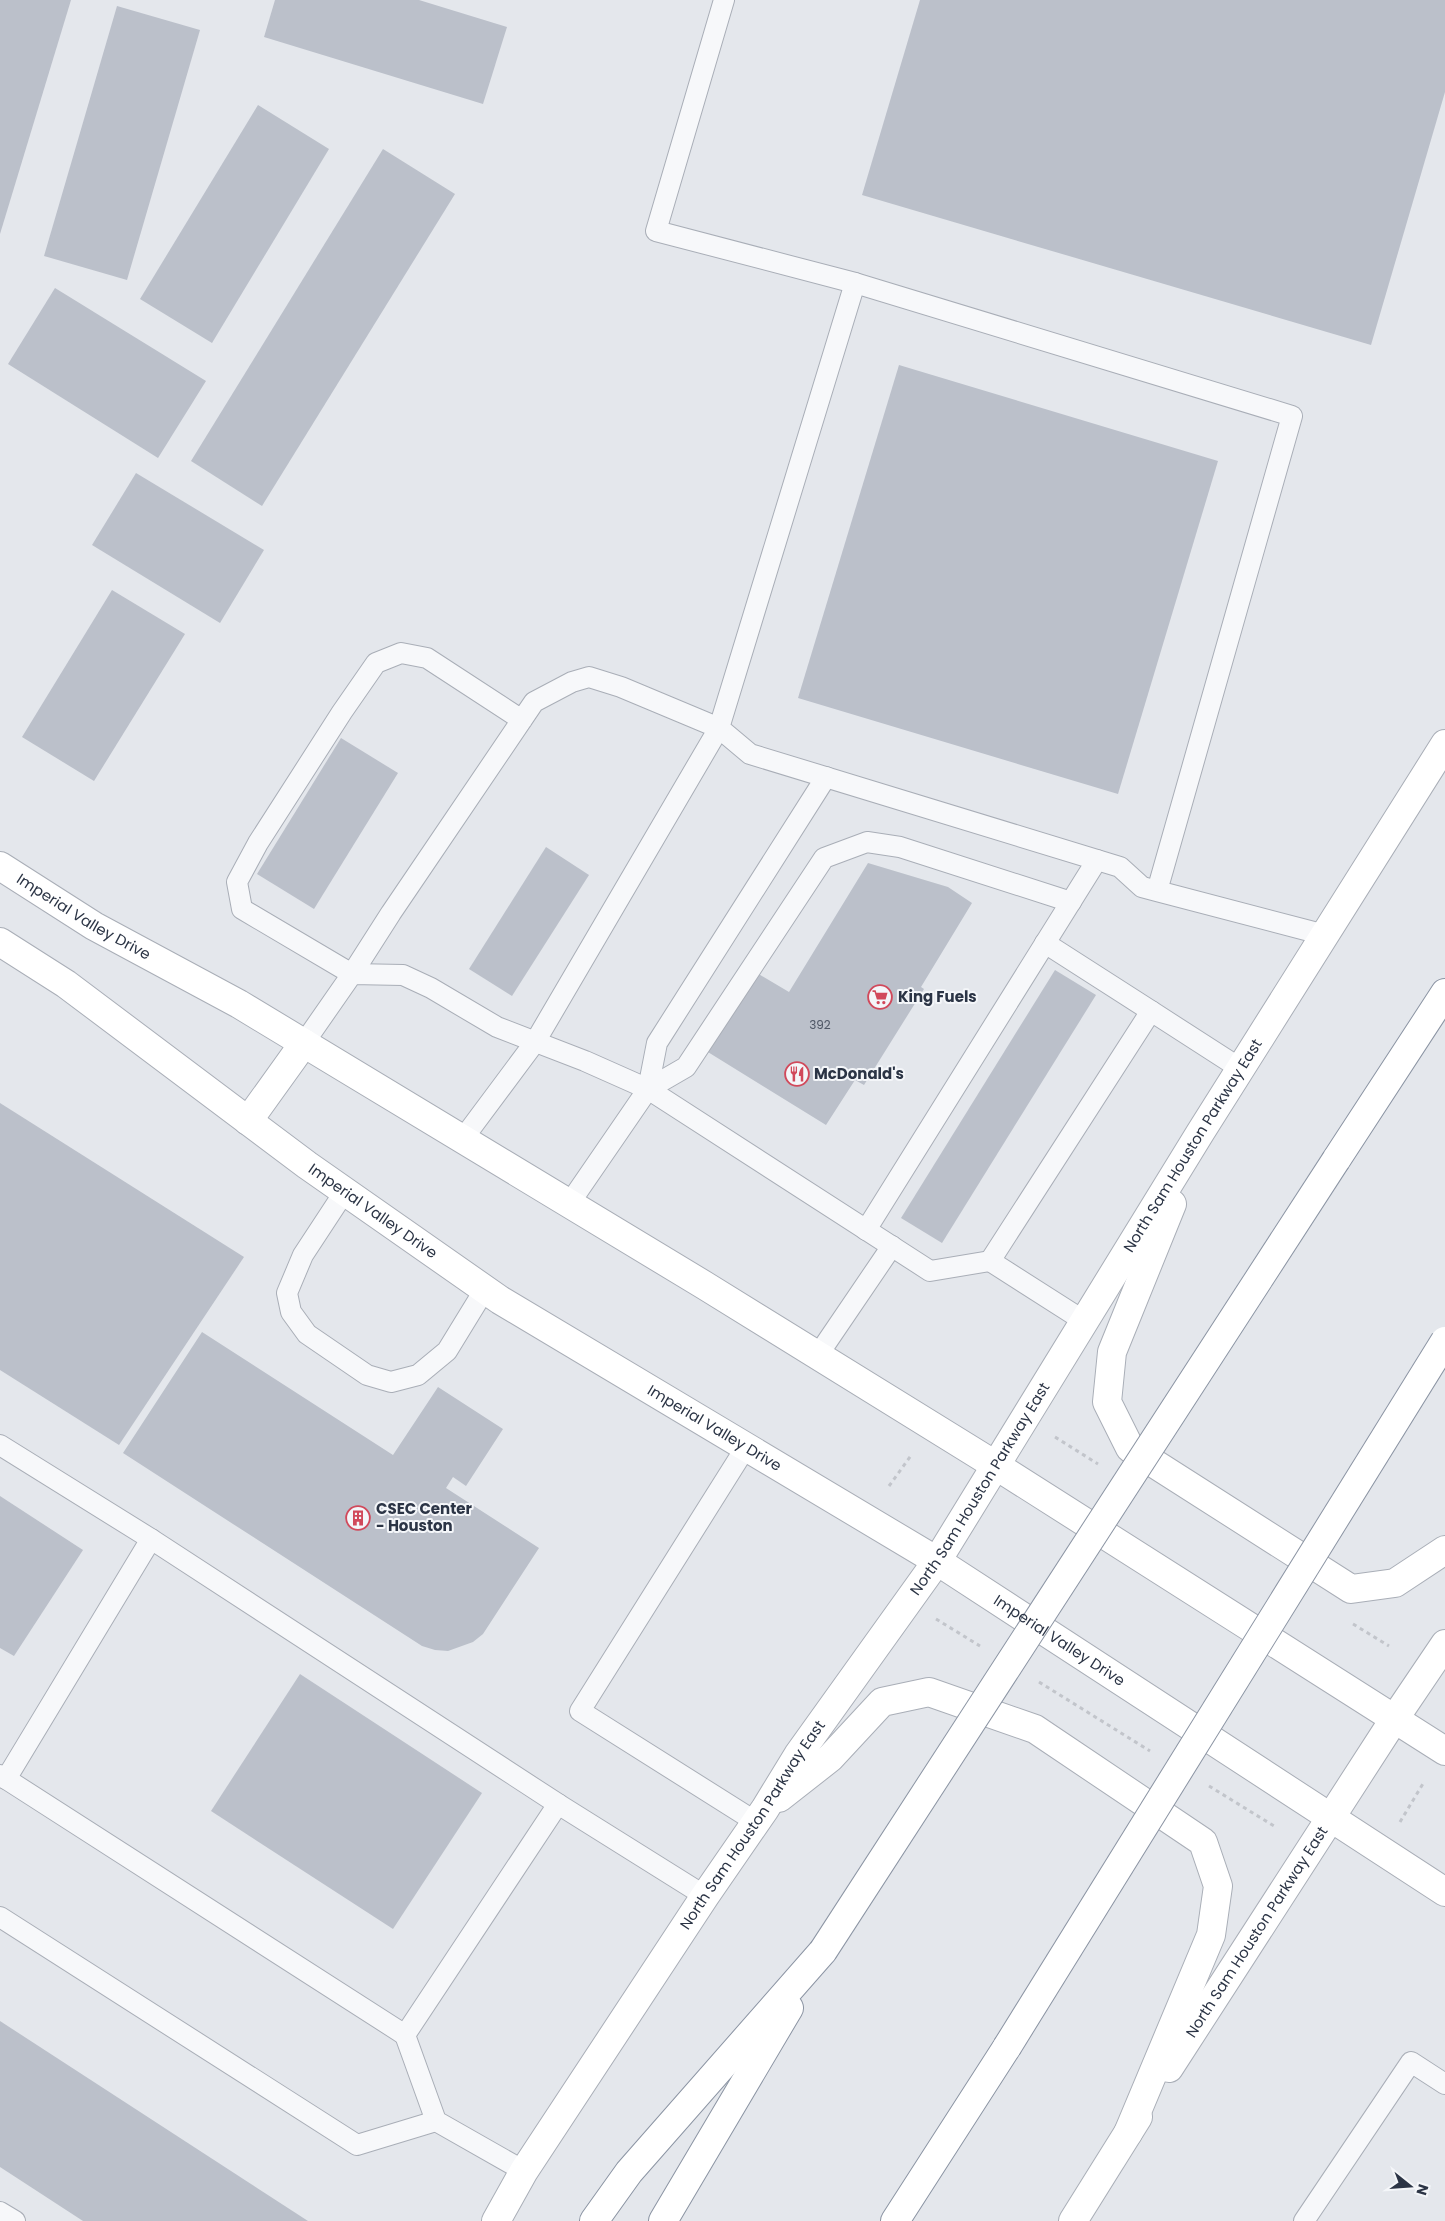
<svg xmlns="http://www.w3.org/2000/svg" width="1445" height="2221" font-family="Poppins,sans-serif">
  <rect width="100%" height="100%" fill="#e4e7ec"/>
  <g fill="#bbc0ca">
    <path d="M0 0H71L0 234Z"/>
    <path d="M275 0H419L507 27 483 104 264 37Z"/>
    <path d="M920 0H1445V92L1371 345 862 195Z"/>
    <path d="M117 6 200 30 127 280 44 256Z"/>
    <path d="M258 105 329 149 212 343 140 299Z"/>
    <path d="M383 149 455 194 262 506 191 461Z"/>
    <path d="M55 288 206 381 158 458 8 364Z"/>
    <path d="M899 365 1218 461 1118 794 798 698Z"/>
    <path d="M136 473 264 550 220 623 92 545Z"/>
    <path d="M112 590 185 634 94 781 22 737Z"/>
    <path d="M341 738 398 773 314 909 257 874Z"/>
    <path d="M546 847 589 875 512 996 469 969Z"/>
    <path d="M868 863 948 887 972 903 921 987 924 989 864 1085 855 1080 826 1125 703 1049 752 970 789 992Z"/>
    <path d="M1055 970 1096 995 942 1243 901 1218Z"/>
    <path d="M0 1103 244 1257 119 1445 0 1370Z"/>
    <path d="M202 1332 393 1455 438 1387 503 1429 466 1486 453 1477 446 1488 539 1548 483 1634 473 1642 448 1651 435 1650 422 1646 123 1453Z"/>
    <path d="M0 1496 83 1550 14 1656 0 1648Z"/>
    <path d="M300 1674 482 1793 393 1929 211 1811Z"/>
    <path d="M0 2021 308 2221H83L0 2167Z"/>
  </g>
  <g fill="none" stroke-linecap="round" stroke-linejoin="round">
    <g stroke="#a9aeb7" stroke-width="22">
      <g id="service">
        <path d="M724 0 656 231 855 283"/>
        <path d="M1157 891 1292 416 855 283 719 728 750 754 1120 867 1142 887 1157 891 1325 935"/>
        <path d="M1045 943 1151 1011"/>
        <path d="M304 1043 352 974 403 975 431 988 497 1027 585 1061 648 1089 930 1271 990 1261"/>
        <path d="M648 1089 686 1067 824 858 867 842 900 847 1071 902"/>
        <path d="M462 1140 535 1042 719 728 621 687 589 677 572 682 534 702 391 913 352 974 242 909 237 882 258 843 342 712 376 663 401 653 427 658 522 720"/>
        <path d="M345 1191 303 1255 287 1293 291 1312 307 1334 367 1375 391 1382 418 1375 447 1351 485 1289"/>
        <path d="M569 1204 648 1089 657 1043 826 777"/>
        <path d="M866 1230 1097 860"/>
        <path d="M1084 1321 990 1261 1151 1011 1241 1069"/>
        <path d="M818 1355 892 1246"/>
        <path d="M0 1445 151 1539 558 1804 405 2035 436 2121 524 2171"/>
        <path d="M746 1447 580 1711 756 1822"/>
        <path d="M0 1775 405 2035"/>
        <path d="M6 1779 151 1539"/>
        <path d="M558 1804 705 1896"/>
        <path d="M0 1917 357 2145 436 2121"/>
        <path d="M0 2212 15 2221"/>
        <path d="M1304 2221 1411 2062 1445 2084"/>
      </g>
    </g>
    <g stroke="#a9aeb7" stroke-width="30">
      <g id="secondary">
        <path id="s1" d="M0 866 94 926 239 1004 704 1285 995 1465 1445 1751"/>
        <path id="s2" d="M0 942 66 984 307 1165 500 1300 937 1561 1445 1892"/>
        <path d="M248 1121 304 1043"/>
        <path d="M1172 1204 1112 1352 1107 1402 1130 1448 1351 1589 1395 1583 1445 1550"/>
        <path d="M779 1798 830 1758 882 1702 929 1692 1035 1729 1203 1842 1218 1886 1211 1935 1128 2133"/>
        <path id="s3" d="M1169 2068 1395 1718 1445 1644"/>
        <path id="s4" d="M496 2221 524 2171 705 1896 765 1809 798 1755 937 1561 1200 1133 1445 744"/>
        <path d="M1073 2221 1138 2117"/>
      </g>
    </g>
    <g stroke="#8b94a3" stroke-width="30">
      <g id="motorway">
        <path d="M1336 1160 1445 993"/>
        <path d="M594 2221 629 2172 823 1951"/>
        <path d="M663 2221 789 2008"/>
        <path d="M895 2221 1007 2047"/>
      </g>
    </g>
    <g stroke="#c2c5cb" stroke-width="3" stroke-dasharray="4 4" stroke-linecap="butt">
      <path d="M1055 1437 1098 1464"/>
      <path d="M889 1486 912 1454"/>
      <path d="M936 1619 980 1646"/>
      <path d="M1353 1624 1389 1646"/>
      <path d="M1039 1682 1150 1751"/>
      <path d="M1209 1786 1274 1826"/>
      <path d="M1400 1822 1424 1782"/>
    </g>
    <use href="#service" stroke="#f7f8fa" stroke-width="20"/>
    <use href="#secondary" stroke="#fff" stroke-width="28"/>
    <use href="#motorway" stroke="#fff" stroke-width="28"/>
    <g stroke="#8b94a3" stroke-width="30" stroke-linecap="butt">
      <g id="motorway-bridge">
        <path d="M823 1951 1336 1160"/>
        <path d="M1007 2047 1445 1341"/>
      </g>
    </g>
    <use href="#motorway-bridge" stroke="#fff" stroke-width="28"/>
  </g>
  <defs>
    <g id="supermarket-ring" transform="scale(1.25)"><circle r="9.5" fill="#f4f6f9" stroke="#d1495b" stroke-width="1.5"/><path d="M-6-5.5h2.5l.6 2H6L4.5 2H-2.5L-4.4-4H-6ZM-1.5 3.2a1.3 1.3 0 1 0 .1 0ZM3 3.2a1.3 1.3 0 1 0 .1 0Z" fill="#d1495b"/></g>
    <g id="restaurant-ring" transform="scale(1.25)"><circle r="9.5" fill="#f4f6f9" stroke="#d1495b" stroke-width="1.5"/><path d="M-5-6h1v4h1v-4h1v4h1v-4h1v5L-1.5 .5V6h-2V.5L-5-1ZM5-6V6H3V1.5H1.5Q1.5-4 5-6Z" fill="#d1495b"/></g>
    <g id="building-ring" transform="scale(1.25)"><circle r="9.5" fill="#f4f6f9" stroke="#d1495b" stroke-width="1.5"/><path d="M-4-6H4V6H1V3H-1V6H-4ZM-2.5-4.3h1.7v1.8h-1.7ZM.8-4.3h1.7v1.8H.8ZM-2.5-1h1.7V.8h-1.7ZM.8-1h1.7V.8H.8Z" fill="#d1495b"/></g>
  </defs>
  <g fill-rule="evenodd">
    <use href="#supermarket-ring" x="880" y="997"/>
    <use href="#restaurant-ring" x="797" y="1074"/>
    <use href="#building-ring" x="358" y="1518"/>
  </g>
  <g text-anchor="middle" stroke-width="4" stroke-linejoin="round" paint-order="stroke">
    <g font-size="12" fill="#4f5766">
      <text x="820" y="1029">392</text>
    </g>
    <g font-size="15" fill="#2b3445" stroke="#f4f6f9">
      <text dy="5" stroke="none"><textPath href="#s1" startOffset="98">Imperial Valley Drive</textPath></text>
      <text dy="5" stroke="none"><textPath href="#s4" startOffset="1282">North Sam Houston Parkway East</textPath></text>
      <text dy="5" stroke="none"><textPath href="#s2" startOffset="460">Imperial Valley Drive</textPath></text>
      <text dy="5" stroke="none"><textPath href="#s2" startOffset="865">Imperial Valley Drive</textPath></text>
      <text dy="5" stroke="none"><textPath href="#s4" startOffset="878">North Sam Houston Parkway East</textPath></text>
      <text dy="5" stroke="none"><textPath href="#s2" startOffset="1270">Imperial Valley Drive</textPath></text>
      <text dy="5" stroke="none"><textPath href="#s4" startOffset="472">North Sam Houston Parkway East</textPath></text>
      <text dy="5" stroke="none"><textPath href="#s3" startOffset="162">North Sam Houston Parkway East</textPath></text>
    </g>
    <g font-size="15" font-weight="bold" fill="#2b3445" stroke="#f4f6f9" text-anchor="start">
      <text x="898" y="1002">King Fuels</text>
      <text x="814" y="1079">McDonald's</text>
      <text x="376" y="1514">CSEC Center<tspan x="376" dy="17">- Houston</tspan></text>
    </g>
  </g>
  <g transform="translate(1410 2186) rotate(107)" stroke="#f4f6f9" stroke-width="4" paint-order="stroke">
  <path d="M0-4L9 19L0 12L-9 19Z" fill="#2b3445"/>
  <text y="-8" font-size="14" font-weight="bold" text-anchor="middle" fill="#2b3445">N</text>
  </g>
</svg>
